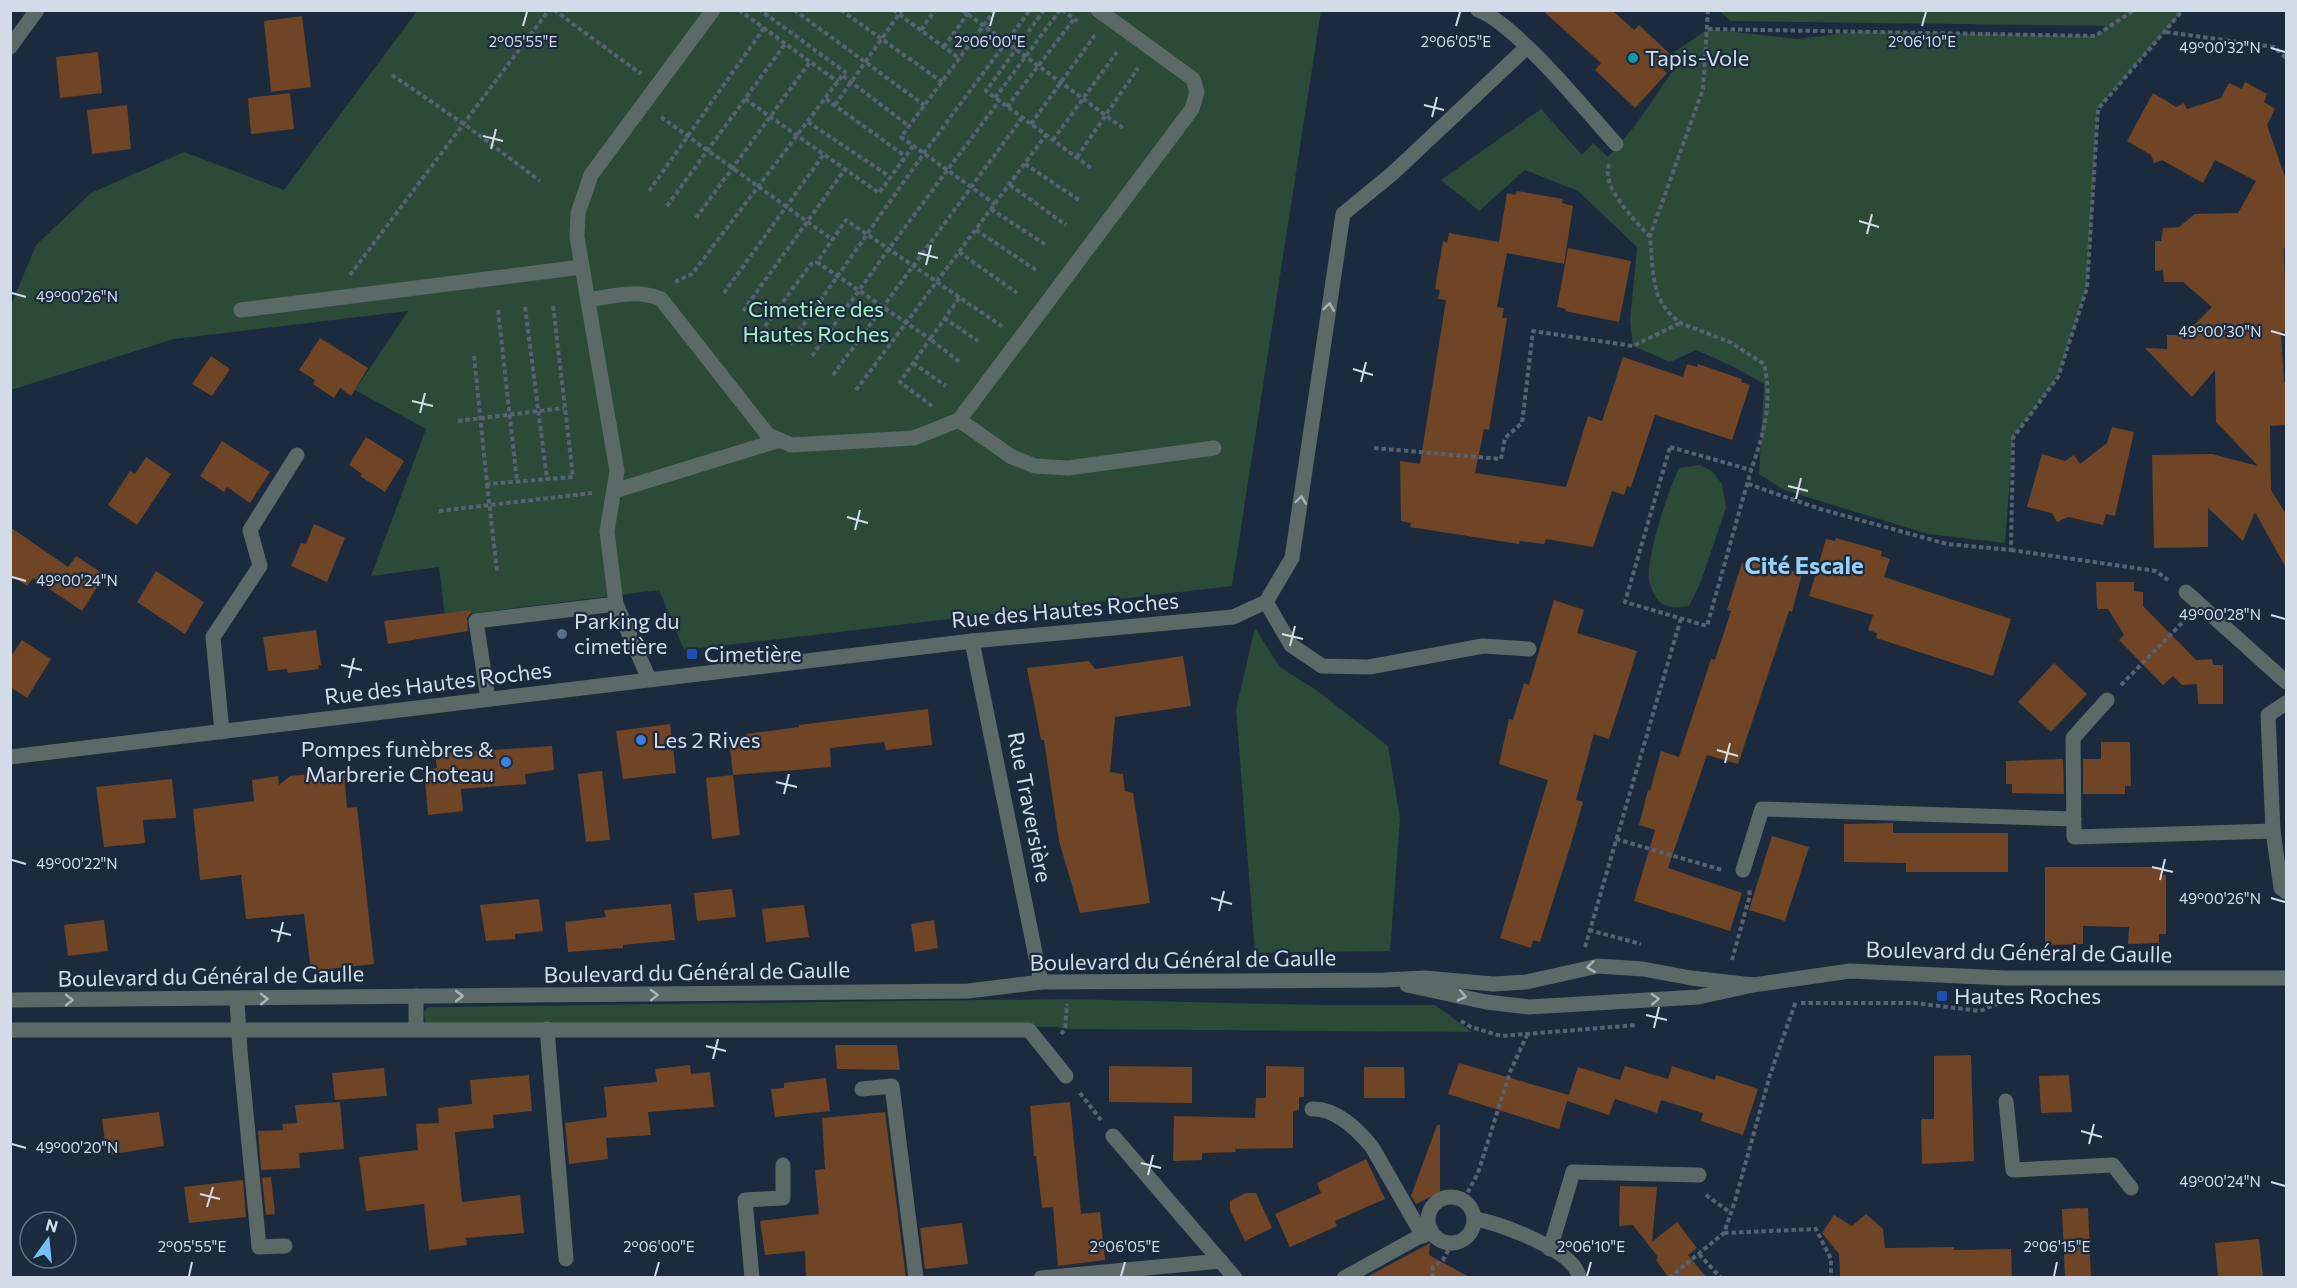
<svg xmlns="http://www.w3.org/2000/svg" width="2297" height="1288" font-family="Commissioner,sans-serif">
  <rect width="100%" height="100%" fill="#1b2a3d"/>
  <g fill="#2b4a37">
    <path d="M417 11H1321L1232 586 684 650 659 590 445 617 439 567 371 576 426 429 355 390 408 311 174 339 11 390V305L36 245 91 193 184 152 284 190Z"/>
    <path d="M1720 11H2183L2098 109 2087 288 2058 377 2013 438 2005 543 1928 534 1784 490 1759 474 1764 384 1734 367 1696 350 1670 362 1633 346 1630 321 1637 247 1578 191 1525 170 1479 211 1441 180 1541 109 1582 155 1593 143 1608 157 1634 127 1677 65 1673 53 1708 29 1798 39 1862 31 2094 36 2109 26 1730 21Z"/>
    <path d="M1700 465 1712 471 1722 484 1726 508 1700 584 1689 606C1679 607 1671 609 1662 604 1656 600 1650 587 1649 580 1646 557 1668 491 1679 468Z"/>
    <path d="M1255 628 1280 667 1319 692 1388 746 1400 819 1390 951 1255 953 1236 709Z"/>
    <path d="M1067 999 1318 1005H1435L1472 1032 1065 1029 1057 1027 425 1024 424 1012 428 1007Z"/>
  </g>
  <g fill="#6f4525">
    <path d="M1542 10H1612L1634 30 1639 25 1670 54 1659 65 1667 73 1635 108 1595 70 1601 63Z"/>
    <path d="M302 16 311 87 271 92 264 21Z"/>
    <path d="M98 52 102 93 60 98 56 57Z"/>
    <path d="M2245 82 2267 94 2264 102 2275 109 2267 125 2286 180V247L2284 249 2286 331 2281 332 2284 382H2286V412H2285V425L2270 426 2271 490 2286 514V568L2255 512 2243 541 2208 508V547L2154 548 2152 455 2212 454 2258 466 2216 422 2215 370 2192 397 2145 348 2167 349V335H2184L2212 307 2183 282H2164L2163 270 2155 271V241H2161L2163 228 2179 227 2195 214 2238 213 2256 181 2215 160 2203 183 2162 160 2154 163 2151 155 2127 141 2153 93 2176 107 2184 103 2187 109 2221 98 2229 83 2242 89Z"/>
    <path d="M290 93 294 129 251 134 248 98Z"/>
    <path d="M127 105 131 149 92 154 87 110Z"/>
    <path d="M1517 191 1563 199 1562 203 1573 206 1564 264 1507 253 1497 307 1504 308 1502 318H1507L1489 430 1484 429 1475 473 1566 487 1588 416 1602 421 1623 357 1683 377 1687 364 1697 367 1698 364 1742 379 1741 382 1750 385 1732 440 1655 415 1631 487 1627 486 1624 495 1612 491 1593 547 1546 539 1544 544 1520 541 1519 544 1410 527 1411 523 1401 521 1400 461 1420 464 1446 300 1438 299 1440 290 1435 289 1443 241 1447 243 1449 233 1499 242 1507 193 1515 195Z"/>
    <path d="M1568 248 1631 261 1619 322 1565 311 1566 309 1557 307Z"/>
    <path d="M320 338 368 368 351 396 340 388 334 398 313 384 315 380 299 370Z"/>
    <path d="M211 356 230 369 212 396 192 384Z"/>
    <path d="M2112 427 2134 432 2115 516 2106 514 2103 525 2068 517 2057 522 2052 513 2027 507 2042 454 2065 461 2074 455 2080 464 2107 443Z"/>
    <path d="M366 437 404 461 385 492 360 476 362 474 349 465Z"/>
    <path d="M222 441 270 472 250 503 227 487 224 492 200 476Z"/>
    <path d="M146 457 171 474 137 525 108 505 130 471 135 474Z"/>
    <path d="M314 524 345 538 327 582 291 566 301 543 306 544Z"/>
    <path d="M10 527 68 567 76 556 105 575 82 611 33 578 27 586 10 575Z"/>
    <path d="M1836 538 1882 551 1881 556 1890 559 1884 577 2011 619 1993 676 1876 638 1877 633 1868 630 1873 615 1809 596 1826 539 1835 541Z"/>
    <path d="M1748 557 1802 574 1792 612 1789 611 1738 764 1707 755 1668 868 1742 893 1730 931 1634 901 1655 830 1639 825 1648 790 1650 791 1661 751 1679 757 1711 659 1715 660 1731 611 1727 610 1742 563 1745 564Z"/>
    <path d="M156 571 204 602 185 634 137 602Z"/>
    <path d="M2096 582H2134V591L2143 592V606L2196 660 2212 659 2213 665H2223V704H2198L2197 684 2182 685 2173 676 2163 685 2119 640 2124 635 2108 609H2097Z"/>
    <path d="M1554 600 1584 610 1577 633 1637 651 1609 739 1594 734 1576 800 1583 802 1570 847 1540 942 1533 940 1531 948 1500 938 1548 780 1499 764 1509 719 1513 720 1524 683 1529 685Z"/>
    <path d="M470 610 471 613 467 618 468 631 388 644 384 621Z"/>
    <path d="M316 630 321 665H318L319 669 288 673 287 669 268 671 263 637Z"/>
    <path d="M22 640 51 659 27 698 10 687V658Z"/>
    <path d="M1183 656 1191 706 1115 717 1110 772 1123 774 1125 791 1133 793 1150 903 1080 913 1059 841 1044 740H1041L1027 668 1089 661 1095 669Z"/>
    <path d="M2054 663 2087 694 2051 732 2018 702Z"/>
    <path d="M928 709 932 745 886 750 884 742 830 748 831 767 733 775 729 739 746 738V734L799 727V725Z"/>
    <path d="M670 724 676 773 623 779 616 731Z"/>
    <path d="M2101 742H2130L2131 786H2125V794H2083V759H2101Z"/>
    <path d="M552 746 554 770 525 774 526 784 461 789 463 811 428 815 424 770 437 768 435 754Z"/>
    <path d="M2063 759 2064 794 2012 793V784H2006V761Z"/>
    <path d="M344 771 347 808 357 807 374 964 311 971 304 914 246 919 241 875 200 880 193 809 254 801 252 780 278 776 279 785 290 776Z"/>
    <path d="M602 771 610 840 586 842 578 774Z"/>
    <path d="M733 775 740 835 712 839 706 778Z"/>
    <path d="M172 779 176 818 143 820 145 843 104 847 96 787Z"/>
    <path d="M1893 823V833H2008V872H1906V863L1844 862V824Z"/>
    <path d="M1772 836 1809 847 1785 921 1749 910Z"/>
    <path d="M2045 867H2161V875H2166V934H2159V943L2128 944 2129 927 2083 926V944L2045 945Z"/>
    <path d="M732 889 736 917 697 921 694 893Z"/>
    <path d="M539 899 543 931 515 934V939L486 941 480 905Z"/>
    <path d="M671 904 675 940 623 945V948L568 952 565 922 606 917 604 910Z"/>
    <path d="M804 905 809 937 766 942 762 909Z"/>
    <path d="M104 920 108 951 68 956 64 925Z"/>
    <path d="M934 920 938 948 915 952 911 924Z"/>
    <path d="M835 1045H897L900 1070 837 1069Z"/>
    <path d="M1971 1055 1974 1161 1922 1164 1921 1119H1934V1056Z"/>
    <path d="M1459 1063 1569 1095 1567 1100 1578 1067 1620 1080 1625 1066 1668 1079 1672 1066 1715 1080 1716 1075 1758 1089 1743 1135 1701 1121 1703 1113 1661 1100 1657 1113 1615 1099 1609 1115 1567 1101 1559 1129 1448 1094Z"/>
    <path d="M690 1065 691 1074 710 1072 714 1107 648 1112 651 1135 606 1138 608 1159 569 1164 565 1123 607 1117 604 1087 657 1082 655 1069Z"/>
    <path d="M1109 1066 1192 1067V1103L1109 1102Z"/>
    <path d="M1266 1066 1304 1067V1097H1299V1110L1293 1111V1148L1235 1149 1236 1152 1202 1153V1160L1173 1161 1174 1116 1255 1118 1256 1098H1266Z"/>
    <path d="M1364 1067H1404L1405 1098H1364Z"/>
    <path d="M384 1068 387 1096 335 1100 332 1073Z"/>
    <path d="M529 1075 532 1111 493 1115 494 1128 455 1132 462 1202 520 1195 524 1233 466 1238 467 1245 429 1250 424 1204 366 1211 359 1157 418 1150 416 1124 439 1123 438 1108 472 1104 470 1080Z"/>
    <path d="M2069 1075 2072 1112 2041 1113 2039 1076Z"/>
    <path d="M826 1078 830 1111 775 1117 771 1089 784 1088V1083Z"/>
    <path d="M340 1102 344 1149 299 1153 300 1168 261 1170 258 1131 283 1130 282 1124 297 1123 295 1105Z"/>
    <path d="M1070 1102 1081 1214 1100 1212 1105 1260 1058 1266 1053 1207 1042 1208 1036 1156H1034L1030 1106Z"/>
    <path d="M159 1112 164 1146 107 1155 102 1119Z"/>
    <path d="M885 1112 906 1278H806L805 1251 765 1255 760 1221 819 1214 815 1170 825 1169 822 1118Z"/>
    <path d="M1437 1125H1440V1192L1416 1204 1411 1196Z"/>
    <path d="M1366 1159 1385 1199 1335 1221 1337 1226 1290 1247 1275 1214 1321 1193 1317 1183Z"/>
    <path d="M271 1177 275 1214 266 1215 262 1178Z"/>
    <path d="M243 1180 246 1217 189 1223 184 1187Z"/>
    <path d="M1620 1186 1657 1187 1652 1242 1677 1222 1697 1248 1688 1255 1707 1278H1669L1656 1260 1658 1257 1633 1225 1619 1226Z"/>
    <path d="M1246 1193H1256L1272 1228 1245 1241 1230 1210V1201Z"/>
    <path d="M2088 1208 2091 1278H2065L2062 1209Z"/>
    <path d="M1866 1214 1883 1229 1885 1248 1954 1247V1250L2011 1249 2012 1278H1840L1839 1254 1822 1233 1834 1215 1852 1226Z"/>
    <path d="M962 1223 968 1264 925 1269 920 1228Z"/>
    <path d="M2259 1239 2263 1278H2218L2215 1243Z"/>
    <path d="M1430 1243 1429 1255 1471 1278H1365Z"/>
  </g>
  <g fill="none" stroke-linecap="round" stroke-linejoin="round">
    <g stroke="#566374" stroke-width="4" stroke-dasharray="4.5 3" stroke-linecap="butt">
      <path d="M554 10 641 74"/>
      <path d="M739 10 838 82"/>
      <path d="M794 10 924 105"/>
      <path d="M841 10 942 82"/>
      <path d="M893 10 959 58"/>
      <path d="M962 10 1123 128"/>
      <path d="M995 10 901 137 995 204"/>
      <path d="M1044 10 986 91 1091 168"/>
      <path d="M1062 10 1080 23"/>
      <path d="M1708 10 1703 89 1650 236 1653 274 1658 297 1668 312 1680 323 1730 342 1764 364C1773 401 1764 434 1751 470"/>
      <path d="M1708 29 2095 36 2134 10"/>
      <path d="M921 30 935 10"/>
      <path d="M2166 32 2274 47 2286 58"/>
      <path d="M944 47 970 10"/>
      <path d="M392 75 464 124 540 181"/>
      <path d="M843 76 909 126"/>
      <path d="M995 98 1060 10"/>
      <path d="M745 99 879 193 913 146"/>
      <path d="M826 99 905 156"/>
      <path d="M835 105 902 10"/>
      <path d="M1007 107 1074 19"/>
      <path d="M661 117 833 240"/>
      <path d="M808 122 889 176"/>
      <path d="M1031 124 1095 35"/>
      <path d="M1053 140 1117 52"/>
      <path d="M1077 157 1138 68"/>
      <path d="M1025 164 1079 200"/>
      <path d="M1609 164C1601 188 1635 220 1649 236"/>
      <path d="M1010 185 1066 225"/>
      <path d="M649 191 764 28"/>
      <path d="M667 206 785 44"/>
      <path d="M991 209 1046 245"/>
      <path d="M696 218 810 62"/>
      <path d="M976 230 1036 270"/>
      <path d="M959 252 1017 293"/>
      <path d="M350 275 549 10"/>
      <path d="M675 282 692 274 845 72 760 10"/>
      <path d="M724 293 824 154"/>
      <path d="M959 298 930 339 961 363"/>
      <path d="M525 307 547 479"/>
      <path d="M498 310 517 481"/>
      <path d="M743 311 845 169"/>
      <path d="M944 318 978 341"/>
      <path d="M765 326 811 264 817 262"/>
      <path d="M790 344 924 153 1030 10"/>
      <path d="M474 356 487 484 573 477 553 305"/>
      <path d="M812 356 888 250 999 101"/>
      <path d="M913 363 946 386"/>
      <path d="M833 375 1022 118"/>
      <path d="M856 390 1046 135"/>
      <path d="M932 406 900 382 930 339 817 262 846 220 1003 327"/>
      <path d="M458 421 564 408"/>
      <path d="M1670 447 1751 470 1707 626 1625 602Z"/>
      <path d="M1374 448 1501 459 1505 438 1522 423 1533 331 1633 346 1680 323"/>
      <path d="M487 484 497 571"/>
      <path d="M1748 484 1820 509 1947 544 2011 550 2013 438 2058 377 2087 288 2098 109 2183 10"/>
      <path d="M439 511 592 493"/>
      <path d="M2011 550 2156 571 2168 580"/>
      <path d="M2121 685 2185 620"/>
      <path d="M1616 839 1722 870"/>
      <path d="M1589 930 1641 944"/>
      <path d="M1585 947 1681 618"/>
      <path d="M1732 960 1750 895 1749 889"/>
      <path d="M1801 1003H1915L1980 1011 2002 1002"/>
      <path d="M1461 1021 1471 1027 1501 1036 1637 1025"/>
      <path d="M1061 1034 1065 1029 1067 1004"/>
      <path d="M1080 1093 1101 1120"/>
      <path d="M1706 1195 1731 1213"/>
      <path d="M1464 1199 1478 1173 1510 1072 1527 1035"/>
      <path d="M1724 1233 1816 1229 1831 1259V1278"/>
      <path d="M1699 1254 1721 1278"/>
      <path d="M1433 1278V1267L1443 1260 1453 1242"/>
      <path d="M1669 1278 1724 1233 1735 1201 1770 1075 1796 1001"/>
    </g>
    <g stroke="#5b6a66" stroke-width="15">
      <path d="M1478 10C1515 23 1587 112 1616 144"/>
      <path d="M10 47 37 10"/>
      <path d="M588 300C614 296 636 289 661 299L768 435 791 445 914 438 959 420 1192 109 1197 92 1193 79 1098 10"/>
      <path d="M241 310 582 267"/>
      <path d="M959 420 1012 457 1035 466 1068 468 1214 448"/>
      <path d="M614 491 780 440"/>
      <path d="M2186 592 2286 682"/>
      <path d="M1266 602 1291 645 1322 666 1369 667 1483 646 1529 649"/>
      <path d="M616 604 607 531 617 471 577 237 578 213 591 175 713 10"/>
      <path d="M972 641 1041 982"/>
      <path d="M488 699 476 621 616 604 649 679"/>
      <path d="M2107 700 2073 738 2074 837 2273 831"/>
      <path d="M2286 703 2268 715 2273 831 2281 888 2286 892"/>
      <path d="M222 732 213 637 260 566 250 530 297 455"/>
      <path d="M10 757 972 641 1233 617 1266 602 1292 558 1343 214 1393 173 1527 47"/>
      <path d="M1743 870 1762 809 2074 819"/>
      <path d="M1407 985 1486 1002 1529 1007 1698 997 1753 985 1850 971 2005 978H2286"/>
      <path d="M416 996V1029"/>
      <path d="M10 1000 968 991 1041 982 1384 980 1425 978 1493 984 1526 982 1598 966 1643 969 1691 978 1753 985"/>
      <path d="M237 1000 240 1051 259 1247 285 1246"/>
      <path d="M547 1029 566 1259"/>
      <path d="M10 1030H1029L1066 1076"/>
      <path d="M862 1089 892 1086 916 1278"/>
      <path d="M2006 1101 2013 1170 2113 1165 2131 1188"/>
      <path d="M1312 1109C1336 1108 1357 1129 1372 1147L1423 1236"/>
      <path d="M1113 1136 1235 1278"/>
      <circle cx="1451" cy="1220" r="23"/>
      <path d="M1474 1219C1500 1223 1556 1245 1573 1265 1576 1268 1578 1274 1580 1278"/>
      <path d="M1550 1249 1573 1172 1699 1175"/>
      <path d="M752 1278 745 1200 783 1198V1165"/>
      <path d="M1041 1278 1221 1261"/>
      <path d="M1344 1278 1431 1230"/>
    </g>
  </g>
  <defs><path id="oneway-chevron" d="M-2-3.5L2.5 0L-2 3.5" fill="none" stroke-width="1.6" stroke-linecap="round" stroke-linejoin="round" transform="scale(1.5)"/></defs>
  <g stroke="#a8b4bb">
    <use href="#oneway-chevron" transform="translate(1329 307) rotate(-82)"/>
    <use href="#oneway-chevron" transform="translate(1301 500) rotate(-82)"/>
    <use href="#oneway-chevron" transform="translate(1591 967) rotate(173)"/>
    <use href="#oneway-chevron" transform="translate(654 995) rotate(-1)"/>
    <use href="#oneway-chevron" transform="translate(459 996)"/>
    <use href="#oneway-chevron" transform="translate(1462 996) rotate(13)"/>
    <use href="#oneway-chevron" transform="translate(264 999) rotate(-1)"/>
    <use href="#oneway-chevron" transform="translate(1655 999) rotate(-3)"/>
    <use href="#oneway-chevron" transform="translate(69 1000)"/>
  </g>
  <path fill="none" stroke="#d2dce9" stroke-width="2" d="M523 26 527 12M990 26 994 12M1456 26 1460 12M1922 26 1926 12M2271 48 2285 52M1424 105 1444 110M1432 117 1437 97M483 136 503 141M491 149 496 129M1859 221 1879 227M1867 234 1872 214M918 253 938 258M926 265 931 245M12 293 26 297M2271 331 2285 335M1353 369 1373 375M1361 382 1366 362M412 401 433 406M420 413 425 393M1788 486 1808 491M1796 499 1801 478M847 517 868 523M855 530 860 510M12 577 26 581M2271 615 2285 619M1282 634 1303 639M1290 646 1295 626M341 665 362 670M349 678 354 658M1717 750 1738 756M1725 763 1730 743M776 782 797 787M784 794 789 774M12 860 26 864M2152 867 2173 872M2160 880 2165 859M1211 898 1232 904M2271 898 2285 902M1219 911 1224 891M271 930 291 935M278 942 283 922M1646 1015 1667 1020M1654 1028 1659 1007M706 1046 726 1051M713 1059 718 1039M2081 1131 2102 1137M12 1144 26 1148M2089 1144 2094 1124M1141 1163 1161 1168M1148 1175 1153 1155M2271 1182 2285 1186M200 1194 220 1199M207 1207 213 1187M189 1276 192 1262M655 1276 659 1262M1121 1276 1125 1262M1587 1276 1591 1262M2054 1276 2057 1262"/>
  <circle fill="#0f9aa8" stroke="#1b2a3d" stroke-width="2" cx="1633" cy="58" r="6"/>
  <circle fill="#5c6f8a" stroke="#1b2a3d" stroke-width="2" cx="562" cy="634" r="6"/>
  <g fill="#1a4fb4" stroke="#1b2a3d" stroke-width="2">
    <rect x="686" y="648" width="12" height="12" rx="3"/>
    <rect x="1936" y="990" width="12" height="12" rx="3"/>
  </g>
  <g fill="#3f7fe0" stroke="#1b2a3d" stroke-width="2">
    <circle cx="641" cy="740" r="6"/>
    <circle cx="506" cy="762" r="6"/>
  </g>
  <g text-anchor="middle" stroke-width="4.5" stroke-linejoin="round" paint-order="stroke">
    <g font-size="22" fill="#d2dce9" stroke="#1b2a3d" text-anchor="start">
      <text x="1645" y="66">Tapis-Vole</text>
      <text x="574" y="629">Parking du<tspan x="574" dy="25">cimetière</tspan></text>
      <text x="704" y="662">Cimetière</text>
      <text x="653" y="748">Les 2 Rives</text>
      <text x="494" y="757" text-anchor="end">Pompes funèbres &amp;<tspan x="494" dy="25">Marbrerie Choteau</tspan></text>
      <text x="1954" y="1004">Hautes Roches</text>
    </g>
    <g font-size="22" fill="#a2f3c1" stroke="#1b2a3d">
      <text x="816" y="317">Cimetière des<tspan x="816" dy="25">Hautes Roches</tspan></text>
    </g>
    <g font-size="22" fill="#d2dce9" stroke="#1b2a3d">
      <text transform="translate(1065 610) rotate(-5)" y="8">Rue des Hautes Roches</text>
      <text transform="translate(438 683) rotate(-7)" y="8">Rue des Hautes Roches</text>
      <text transform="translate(1030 807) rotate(79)" y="8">Rue Traversière</text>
      <text transform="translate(2019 952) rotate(1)" y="8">Boulevard du Général de Gaulle</text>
      <text transform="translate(1183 960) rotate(-1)" y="8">Boulevard du Général de Gaulle</text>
      <text transform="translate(697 972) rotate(-1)" y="8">Boulevard du Général de Gaulle</text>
      <text transform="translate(211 976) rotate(-1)" y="8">Boulevard du Général de Gaulle</text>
    </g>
    <g font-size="24" font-weight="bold" fill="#98d0f7" stroke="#1b2a3d">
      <text x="1804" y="574">Cité Escale</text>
    </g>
  </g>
  <g font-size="15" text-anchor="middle" fill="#d2dce9" stroke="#1b2a3d" stroke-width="4.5" stroke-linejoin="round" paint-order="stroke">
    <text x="523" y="47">2°05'55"E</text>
    <text x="990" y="47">2°06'00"E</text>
    <text x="1456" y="47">2°06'05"E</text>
    <text x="1922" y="47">2°06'10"E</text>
    <text x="2220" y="53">49°00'32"N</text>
    <text x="77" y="302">49°00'26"N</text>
    <text x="2220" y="337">49°00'30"N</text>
    <text x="77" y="586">49°00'24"N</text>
    <text x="2220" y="620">49°00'28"N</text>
    <text x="77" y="869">49°00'22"N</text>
    <text x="2220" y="904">49°00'26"N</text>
    <text x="77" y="1153">49°00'20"N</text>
    <text x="2220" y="1187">49°00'24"N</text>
    <text x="192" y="1252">2°05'55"E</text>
    <text x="659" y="1252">2°06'00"E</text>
    <text x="1125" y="1252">2°06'05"E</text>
    <text x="1591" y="1252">2°06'10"E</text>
    <text x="2057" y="1252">2°06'15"E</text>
  </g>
  <rect width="2297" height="1288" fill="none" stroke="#d2dce9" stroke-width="24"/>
  <g transform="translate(48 1240) rotate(15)"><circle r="28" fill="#1b2a3d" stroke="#647182" stroke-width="1.5"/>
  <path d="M0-4.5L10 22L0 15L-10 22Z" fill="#73c1f5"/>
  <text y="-9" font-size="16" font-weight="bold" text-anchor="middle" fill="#d2dce9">N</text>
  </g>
</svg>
